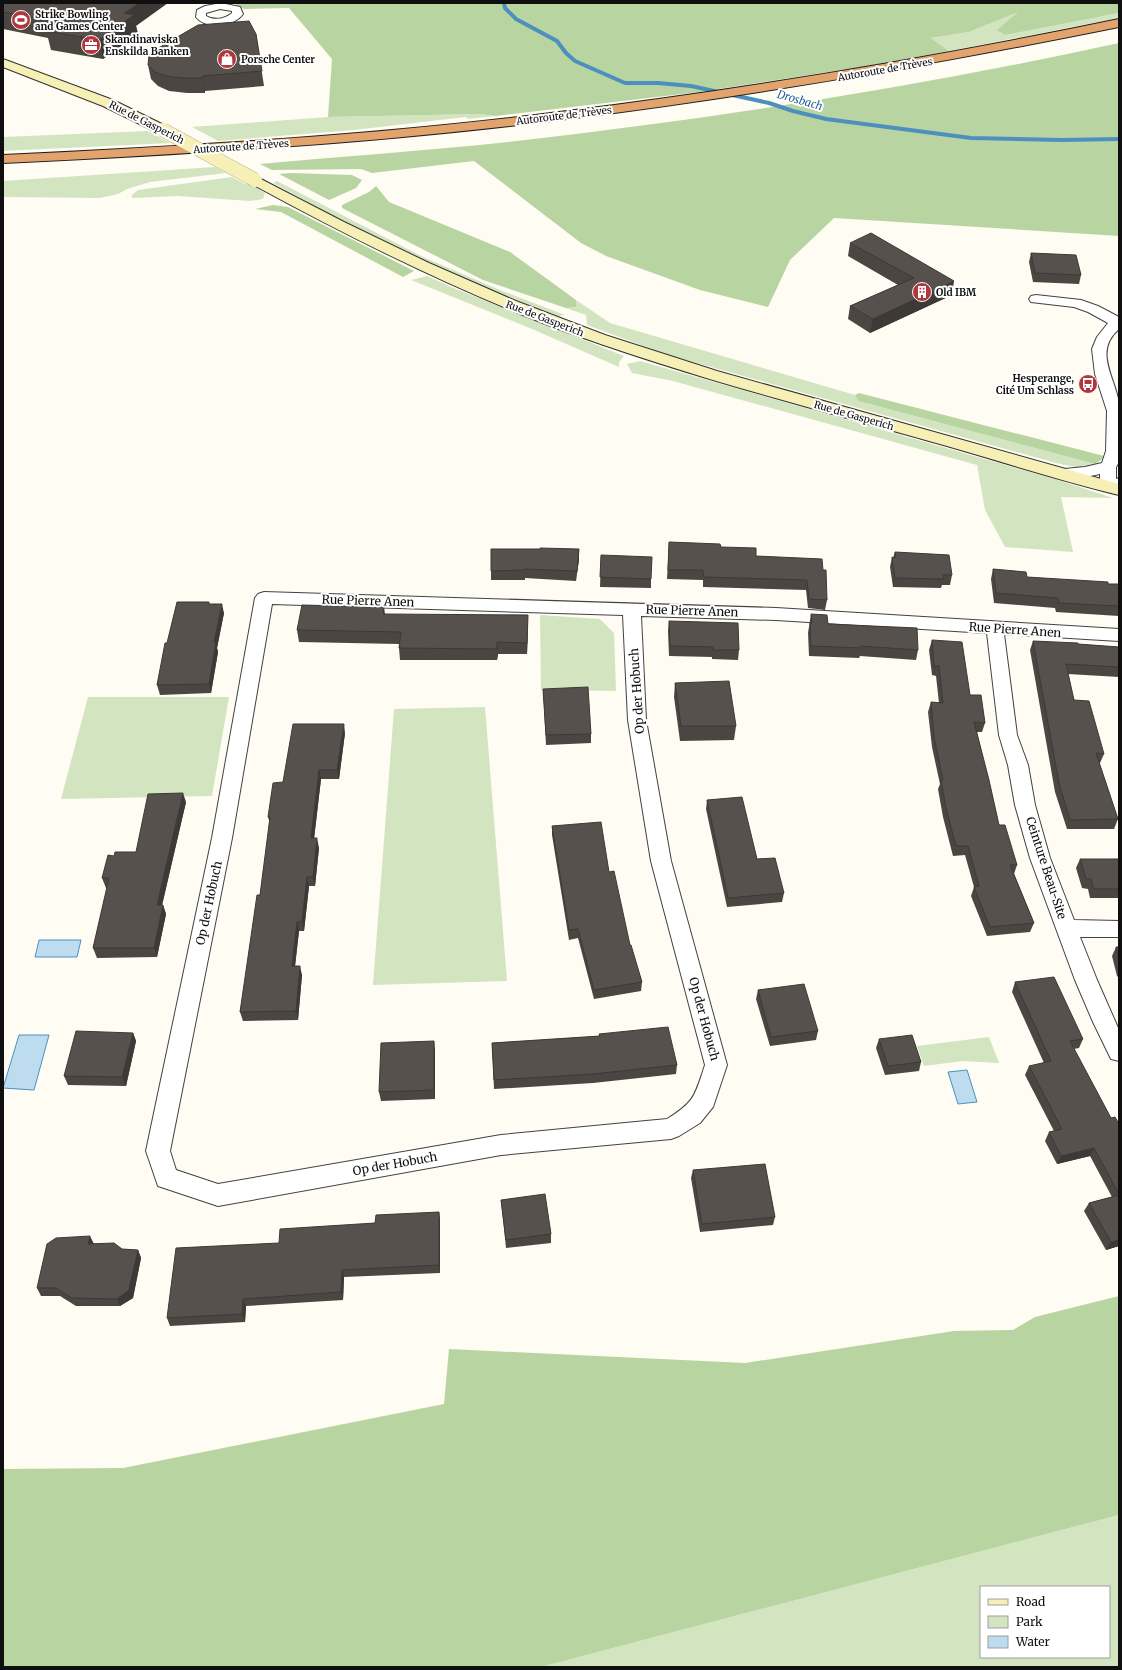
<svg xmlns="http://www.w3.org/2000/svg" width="1122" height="1670" font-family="Merriweather,serif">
  <rect width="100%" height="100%" fill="#fefcf3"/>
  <g fill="#d3e5c0" fill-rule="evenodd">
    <path d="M1020 11 998 30 1005 35 1119 13V18L949 51 931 38 969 32Z"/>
    <path d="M479 114 496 116 468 119 466 117 354 130 218 141 192 127 328 117Z"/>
    <path d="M148 131 170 143 3 151V137Z"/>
    <path d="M215 167 226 173 150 182 127 189 118 194 100 198 3 197V181Z"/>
    <path d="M232 177 245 184 249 183 265 193 263 199 250 201 178 196 133 198 131 196 138 190Z"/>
    <path d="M277 181 421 256 500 290 565 315 558 316C494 292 431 265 369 235 337 219 305 200 273 183Z"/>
    <path d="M427 276 456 289 624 356 619 362V367L532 329 411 280Z"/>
    <path d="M576 300 610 323 855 395 858 401 1095 464 1081 468 1056 463 668 355 587 325 586 315 566 308 576 307Z"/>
    <path d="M640 361 1055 479 1113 498 1061 497 1073 552 1005 547 985 510 977 465 673 381 632 373 627 364Z"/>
    <path d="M540 615 600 619 614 633 616 691 541 690Z"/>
    <path d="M88 697H229L212 796 61 799Z"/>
    <path d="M485 707 507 981 373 985 394 709Z"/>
    <path d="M989 1037 999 1063 963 1061 924 1066 917 1046Z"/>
    <path d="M1119 1515V1667H541ZM981 1587H1109V1657H981Z"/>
  </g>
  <g fill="#b8d4a1">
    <path d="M233 3H1119V13L1005 35 997 30 1018 12 969 32 931 38 949 51 861 67 699 92 496 116 479 114 328 117 332 59 289 8 244 9Z"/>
    <path d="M1119 43V236L834 218 790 260 768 307 700 290 606 256 581 243 474 161 372 173 361 169 272 170 260 164C343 156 426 151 508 142 713 119 917 87 1119 43Z"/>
    <path d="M291 173 352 175 362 180 356 188 329 200 279 174Z"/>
    <path d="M376 186 389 202 510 252 576 300V307L566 308 483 280 342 208V205L369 192Z"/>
    <path d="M273 205 288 207 414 271 403 277 281 212 255 209Z"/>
    <path d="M859 393 1104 456 1101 460 1095 464 858 401 855 395Z"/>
    <path d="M1119 1296V1515L541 1667H3V1469L123 1468 444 1404 449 1349 745 1363 954 1331 1013 1330 1035 1317Z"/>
  </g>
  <g fill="#bddcef" stroke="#4d90be">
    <path d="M39 940H81L77 957H35Z"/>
    <path d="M19 1035H49L34 1090 3 1088Z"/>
    <path d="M967 1070 977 1102 958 1104 948 1072Z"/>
  </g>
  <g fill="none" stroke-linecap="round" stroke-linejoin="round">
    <path stroke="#4d90be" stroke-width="4" d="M504 3 505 8 516 19 557 41 566 53 575 61 625 83H658L691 86 769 103 793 111 826 119 971 138 1062 140 1119 139"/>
    <g stroke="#424242" stroke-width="2">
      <g id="street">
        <path d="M221 3 240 7 243 14C234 27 206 30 196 17L197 10 205 6ZM220 9 232 11V13C225 19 215 21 206 16V13Z"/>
        <path d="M1036 295 1081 300 1098 306 1119 317V329C1093 351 1115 377 1119 403 1122 419 1119 445 1119 462L1116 467V479L1119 478V489L1108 492 1102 490 1100 487V474C1086 477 1069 480 1054 476L1052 473 1054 470 1085 467 1102 463 1106 451 1107 411 1095 374 1092 349 1097 337 1108 323 1088 312 1074 307 1031 302 1029 299 1031 296Z"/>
        <path d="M264 592 776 608 1119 629V641L1004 634 1017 735 1028 765 1035 805 1050 858 1074 920 1119 921V937H1080L1097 980 1119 1030V1061L1111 1059 1093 1022 1075 980 1030 858 1015 805 1008 765 999 735 987 633 776 620 641 616 646 720 671 861 727 1065 713 1107 700 1123 679 1136 671 1139 501 1155 218 1206 158 1186 146 1151 212 838 255 598 258 594ZM272 604 623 615 628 720 651 861 705 1065C695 1095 695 1102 667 1119L501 1135 218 1184 176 1170 170 1151 232 838Z"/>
      </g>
    </g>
    <g stroke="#313131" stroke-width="2">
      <g id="secondary">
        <path d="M3 59 113 100 168 127 170 130 168 133H158L103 106 3 67Z"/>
        <path d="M255 176 344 222 429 263 516 301 605 335 717 371 1119 484V495C1053 479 988 457 922 439 797 404 670 371 548 325 445 285 347 236 250 183L248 180 250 177Z"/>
      </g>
    </g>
    <g stroke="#202020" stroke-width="2">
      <path id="highway" d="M1119 19V27C935 64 753 96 567 119 380 143 191 154 3 163V155C191 146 380 135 567 111 752 88 936 57 1119 19Z"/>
    </g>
    <use href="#street" fill="#fff" fill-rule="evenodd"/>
    <use href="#secondary" fill="#f6efb6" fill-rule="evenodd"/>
    <use href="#highway" fill="#e3a36c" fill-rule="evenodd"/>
    <g stroke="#313131" stroke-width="14" stroke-linecap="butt">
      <path id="secondary-bridge" d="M163 130 255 180"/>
    </g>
    <use href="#secondary-bridge" stroke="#f6efb6" stroke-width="14"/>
  </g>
  <g fill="#4b4642">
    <path d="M3 3 136 26 138 34 103 59 51 50 48 38 3 29Z"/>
    <path d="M256 34 264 86 205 91V93H187L169 91 158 86 151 79 148 65Z"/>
    <path d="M850 243 952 295 870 333 848 319 850 306 898 285 848 256Z"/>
    <path d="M1031 253 1081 275 1079 284 1033 282 1029 262Z"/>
    <path d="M669 542 721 547 756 556 823 570 827 600 825 610 808 608 806 590 703 587V580L667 579Z"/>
    <path d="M579 549V559L576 581 525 578V580H491V571Z"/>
    <path d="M895 552 952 575 950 585H942L941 588 893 587 890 567 892 557 893 558Z"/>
    <path d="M601 555 651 579V588L600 587Z"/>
    <path d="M993 569 1027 577 1108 584H1119V617V616L1056 612 1055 608 994 603 991 579Z"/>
    <path d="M210 604 224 613 217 648 218 652 211 693 160 695 157 685 167 643Z"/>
    <path d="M384 607 385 614 528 626 527 654H498L497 660H400L399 648V644L299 642 297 630Z"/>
    <path d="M811 614 828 624 918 650 916 660 860 656 859 658 809 656 808 633Z"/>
    <path d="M669 621 739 650 738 660 712 659V657L669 656 668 631Z"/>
    <path d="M932 640 970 695 985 723 982 732H977L999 825 1017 865 1014 874 1034 923 1030 932 987 936 971 896 974 887 965 855 953 856 943 817 938 789 940 784 932 747 928 712 931 702 939 703 936 676 932 675 929 650Z"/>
    <path d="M1033 641 1119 647V677L1068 674 1074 700 1104 754 1100 763H1099L1118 819 1114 829H1067L1055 792 1030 650Z"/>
    <path d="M675 683 736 726 734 740 680 741 674 697Z"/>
    <path d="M543 689 591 734V743L546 745Z"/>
    <path d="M345 733 339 779H321L314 838 319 848 315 886H309L304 931H299L295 966 302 975 298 1020 243 1021 240 1012 260 895 270 824 268 817 283 782Z"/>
    <path d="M707 800 757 859 784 893 782 902 727 907 706 809Z"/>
    <path d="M186 802 162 905H163L166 914 157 957 97 958 93 948 107 888H106L102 878 136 852Z"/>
    <path d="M552 826 609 872 630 945 642 982 641 991 594 999 578 938 569 940 552 835Z"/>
    <path d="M1080 859H1119V898H1090L1088 889 1082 888 1076 868Z"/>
    <path d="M1116 947H1119V978L1117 976 1112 956Z"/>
    <path d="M1015 982 1083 1039 1079 1048 1074 1049 1111 1118 1119 1124V1246L1106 1250 1084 1211 1089 1203 1112 1197 1090 1156 1057 1164 1045 1141 1049 1132 1054 1131 1025 1075 1029 1066 1044 1063 1012 992Z"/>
    <path d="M758 990 818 1031 816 1040 770 1046 756 999Z"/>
    <path d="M133 1033 136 1041 126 1086 68 1085 64 1076Z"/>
    <path d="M599 1034 677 1065 676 1074 593 1083 494 1089 492 1043 599 1036Z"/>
    <path d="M879 1039 921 1062 919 1071 885 1075 876 1048Z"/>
    <path d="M435 1050V1099L381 1101 379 1092Z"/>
    <path d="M693 1170 775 1217 773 1225 700 1232 691 1178Z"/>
    <path d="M501 1200 551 1234V1243L506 1248Z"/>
    <path d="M439 1212 440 1220V1273L344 1277 343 1300 246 1306 245 1322 170 1326 167 1318 279 1243 375 1223Z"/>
    <path d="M94 1244 122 1249 138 1250 141 1258 133 1298 120 1306H76L60 1296H41L37 1288Z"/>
  </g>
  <g fill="#3d3936">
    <path d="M139 3H168L136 26 138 34 103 59 99 40 124 13Z"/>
    <path d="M203 76 205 91V93L203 78Z"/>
    <path d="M954 281 952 295 870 333 873 319Z"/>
    <path d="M579 549V559L576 581 577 571Z"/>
    <path d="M222 604 224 613 217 648 218 652 211 693 209 684 214 642Z"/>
    <path d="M528 615V626L527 654V643Z"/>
    <path d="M497 642 498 654 497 660Z"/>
    <path d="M344 724 345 733 339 779 337 770Z"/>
    <path d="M319 770 321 779 313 848 311 838Z"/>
    <path d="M183 793 186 802 160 914 157 905Z"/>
    <path d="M317 838 319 848 315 886 313 877Z"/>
    <path d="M307 877 309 886 304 931 302 921Z"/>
    <path d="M163 905 166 914 157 957 154 948Z"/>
    <path d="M297 922 299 931 294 975 292 966Z"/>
    <path d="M300 966 302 975 298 1020 296 1011Z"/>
    <path d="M133 1033 136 1041 126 1086 122 1077Z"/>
    <path d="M434 1041 435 1050V1099L434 1090Z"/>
    <path d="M1094 1148 1090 1156 1057 1164 1061 1156Z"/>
    <path d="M439 1212 440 1220V1273L439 1265Z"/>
    <path d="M90 1236 94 1244H88Z"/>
    <path d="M1119 1240V1246L1106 1250 1111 1242Z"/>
    <path d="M138 1250 141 1258 133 1298 120 1306 117 1299Z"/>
    <path d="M342 1270 344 1277 343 1300 341 1292Z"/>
    <path d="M243 1299 246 1306 245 1322 242 1314Z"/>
  </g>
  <g fill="#57514d" stroke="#3d3936">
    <path d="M3 3H139L124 13 134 15 99 40 46 31 59 22 3 12Z"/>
    <path d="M249 21 256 34 262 71 203 76V78H184L166 76 155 72 148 65 149 55 155 50 198 25Z"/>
    <path d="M871 233 954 281 873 319 850 306 914 278 850 243Z"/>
    <path d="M1031 253 1076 255 1081 275 1035 273Z"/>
    <path d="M669 542 720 544 721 547 756 548V556L822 559 823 570H826L827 600 809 599 807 580 704 577 703 570H668Z"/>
    <path d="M540 548 579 549 577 571 524 569V570L491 571V549H540Z"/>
    <path d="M895 552 949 555 952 575H943L944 579 895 578 892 557 895 558Z"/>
    <path d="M601 555 652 557 651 579 600 577Z"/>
    <path d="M993 569 1026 572 1027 577 1108 582V584H1119V606L1059 603 1058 598 996 593Z"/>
    <path d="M177 602H209V604H222L214 642H216L209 684 157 685 165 643H167Z"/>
    <path d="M302 605 384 607 383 614 528 615 527 643 497 642V649L399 648 401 632 297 630Z"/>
    <path d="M811 614 827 615 828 624 917 628 918 650 861 646V648L811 646 810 623H812Z"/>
    <path d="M669 621 738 623 739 650H713V647L670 646Z"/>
    <path d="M932 640 962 642 970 695H981L985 723 974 722 989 780 999 825H1005L1017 865H1010L1034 923 990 927 974 887 979 886 968 846H956L946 808 941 780H943L934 737 931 702 943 703 939 666H934Z"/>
    <path d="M1033 641 1078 643V644L1119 647V667L1066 664 1074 700 1089 701 1104 754 1096 753 1118 819 1070 820 1059 783Z"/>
    <path d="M729 681 736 726H681L675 683Z"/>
    <path d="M588 687 591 734 546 735 543 689Z"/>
    <path d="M293 724H344L337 770H319L311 838H317L313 877H307L302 921 297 922 292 966H300L296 1011 240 1012 257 895H260L270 817H268L273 783 283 782Z"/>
    <path d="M183 793 157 905H163L154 948H93L109 878H102L108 855 114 856 115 852H136L148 794Z"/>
    <path d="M742 797 757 859 775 858 784 893 728 898 707 800Z"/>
    <path d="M601 822 609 872 614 871 630 945H631L642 982 594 990 578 929 569 930 552 826Z"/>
    <path d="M1080 859H1119V889H1094L1091 879H1086Z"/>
    <path d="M1116 947H1119V959Z"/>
    <path d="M1054 977 1083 1039 1070 1041 1111 1118 1115 1117 1119 1124V1194L1094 1148 1061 1156 1049 1132 1062 1129 1029 1066 1051 1061 1015 982Z"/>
    <path d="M804 984 818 1031 771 1037 758 990Z"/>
    <path d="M668 1027 677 1065 593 1074 494 1080 492 1043 600 1036 599 1034Z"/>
    <path d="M76 1031 133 1033 122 1077 64 1076Z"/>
    <path d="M912 1035 921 1062 888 1066 879 1039Z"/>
    <path d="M434 1041V1090L379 1092 381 1043Z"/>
    <path d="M765 1164 775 1217 702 1224 693 1170Z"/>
    <path d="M545 1194 551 1234 506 1240 501 1200Z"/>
    <path d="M1119 1195V1240L1111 1242 1089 1203Z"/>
    <path d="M439 1212V1265L342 1270 341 1292 243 1299 242 1314 167 1318 176 1248 279 1243 280 1229 375 1223 376 1215Z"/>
    <path d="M90 1236 88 1244 114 1243 122 1249 138 1250 129 1290 117 1299 72 1298 56 1288H37L47 1244 56 1238Z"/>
  </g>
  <defs>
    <g id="stadium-disc" transform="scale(1)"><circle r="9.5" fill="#b0373c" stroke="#fff"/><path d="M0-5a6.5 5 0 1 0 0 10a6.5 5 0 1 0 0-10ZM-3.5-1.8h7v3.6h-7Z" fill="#fff"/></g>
    <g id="office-disc" transform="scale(1)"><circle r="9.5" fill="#b0373c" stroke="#fff"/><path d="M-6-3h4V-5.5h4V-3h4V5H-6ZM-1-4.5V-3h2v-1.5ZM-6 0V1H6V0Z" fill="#fff"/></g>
    <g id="shop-disc" transform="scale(1)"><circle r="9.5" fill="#b0373c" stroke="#fff"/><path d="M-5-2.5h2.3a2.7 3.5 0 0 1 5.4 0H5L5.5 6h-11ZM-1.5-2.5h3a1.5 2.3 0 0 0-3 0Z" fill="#fff"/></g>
    <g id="building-disc" transform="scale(1)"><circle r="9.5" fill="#b0373c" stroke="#fff"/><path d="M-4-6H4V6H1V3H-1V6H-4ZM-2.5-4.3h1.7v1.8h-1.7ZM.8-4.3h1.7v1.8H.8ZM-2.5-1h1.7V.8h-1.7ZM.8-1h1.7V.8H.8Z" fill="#fff"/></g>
    <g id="bus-disc" transform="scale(1)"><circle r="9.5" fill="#b0373c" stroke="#fff"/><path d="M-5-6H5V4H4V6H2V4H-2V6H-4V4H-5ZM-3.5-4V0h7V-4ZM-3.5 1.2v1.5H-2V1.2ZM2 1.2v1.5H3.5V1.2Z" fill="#fff"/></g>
  </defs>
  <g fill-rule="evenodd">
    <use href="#stadium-disc" x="21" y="20"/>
    <use href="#office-disc" x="91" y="45"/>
    <use href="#shop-disc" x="227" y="59"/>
    <use href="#building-disc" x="922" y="292"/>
    <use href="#bus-disc" x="1088" y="384"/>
  </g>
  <g text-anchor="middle" stroke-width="4" stroke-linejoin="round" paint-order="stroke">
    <g font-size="10" font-weight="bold" fill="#0f0f0f" stroke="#fff" text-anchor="start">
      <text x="35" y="18">Strike Bowling<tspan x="35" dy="12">and Games Center</tspan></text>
      <text x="105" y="43">Skandinaviska<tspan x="105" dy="12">Enskilda Banken</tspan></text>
      <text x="241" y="63">Porsche Center</text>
      <text x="936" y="296">Old IBM</text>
      <text x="1074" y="382" text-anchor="end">Hesperange,<tspan x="1074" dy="12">Cité Um Schlass</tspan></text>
    </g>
    <g font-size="10" fill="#0f0f0f" stroke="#fff">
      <text transform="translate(885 69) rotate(-10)" y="4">Autoroute de Trèves</text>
      <text transform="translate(564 115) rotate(-7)" y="4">Autoroute de Trèves</text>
      <text transform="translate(147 122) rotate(27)" y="4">Rue de Gasperich</text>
      <text transform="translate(241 146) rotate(-4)" y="4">Autoroute de Trèves</text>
      <text transform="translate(545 318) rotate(21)" y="4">Rue de Gasperich</text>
      <text transform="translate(854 415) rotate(16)" y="4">Rue de Gasperich</text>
    </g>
    <g font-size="11" font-style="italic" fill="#276393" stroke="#fff">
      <text transform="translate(800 100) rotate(16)" y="4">Drosbach</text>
    </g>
    <g font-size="12" fill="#0f0f0f" stroke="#fff">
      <text transform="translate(368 601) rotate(2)" y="4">Rue Pierre Anen</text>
      <text transform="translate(692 611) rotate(2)" y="4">Rue Pierre Anen</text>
      <text transform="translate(1015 630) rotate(4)" y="4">Rue Pierre Anen</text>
      <text transform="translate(637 691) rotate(-94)" y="4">Op der Hobuch</text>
      <text transform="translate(1046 868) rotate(72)" y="4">Ceinture Beau-Site</text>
      <text transform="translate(209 903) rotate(-78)" y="4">Op der Hobuch</text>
      <text transform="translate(704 1019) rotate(75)" y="4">Op der Hobuch</text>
      <text transform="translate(395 1164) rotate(-10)" y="4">Op der Hobuch</text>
    </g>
  </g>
  <rect width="1122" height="1670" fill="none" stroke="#0f0f0f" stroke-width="8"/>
  <rect x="980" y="1586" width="130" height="72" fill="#ffffff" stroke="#9f9f9f"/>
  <rect x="988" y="1599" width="20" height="6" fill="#f6efb6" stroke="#9f9f9f"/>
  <text x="1016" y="1606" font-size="12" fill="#0f0f0f">Road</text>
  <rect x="988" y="1616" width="20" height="12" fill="#d3e5c0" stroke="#9f9f9f"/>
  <text x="1016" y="1626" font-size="12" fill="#0f0f0f">Park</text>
  <rect x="988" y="1636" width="20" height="12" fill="#bddcef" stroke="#9f9f9f"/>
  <text x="1016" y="1646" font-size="12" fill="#0f0f0f">Water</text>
</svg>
